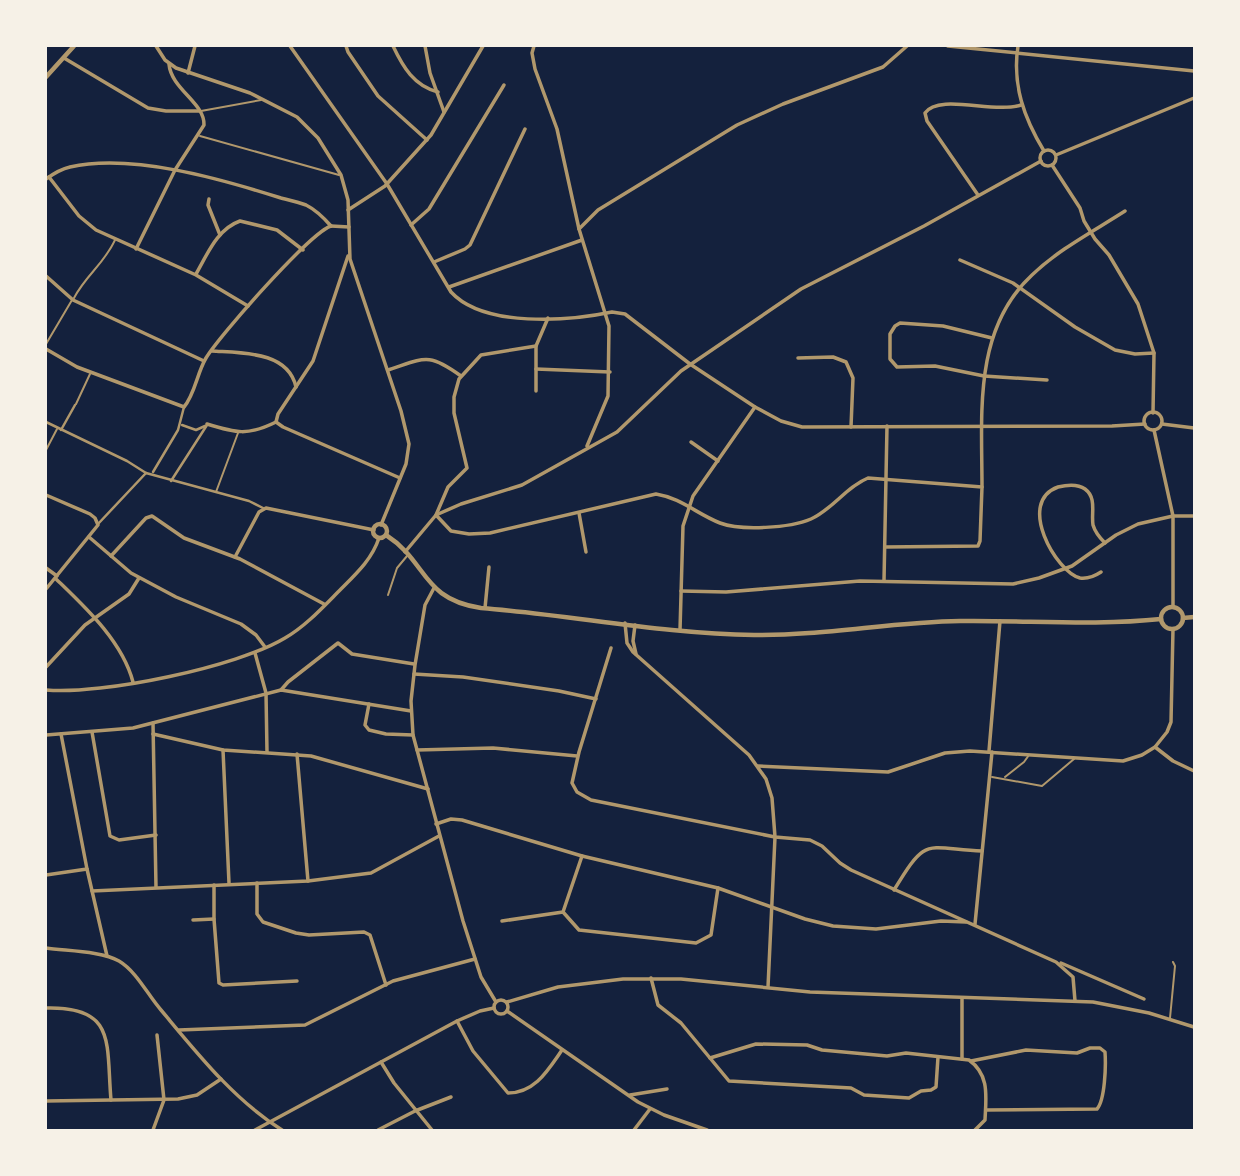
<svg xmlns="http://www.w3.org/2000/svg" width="1240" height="1176" font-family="'Exo 2',sans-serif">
  <rect width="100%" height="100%" fill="#14213d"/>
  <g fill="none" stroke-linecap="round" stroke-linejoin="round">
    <g stroke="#b1986c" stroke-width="2">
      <path d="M201 111 261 100"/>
      <path d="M200 136 339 175"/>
      <path d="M74 298C86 275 104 264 115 240"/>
      <path d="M46 344 72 300"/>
      <path d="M76 404 90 374"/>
      <path d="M46 450 57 429"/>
      <path d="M216 492 238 433"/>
      <path d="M388 595 397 568 407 556"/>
      <path d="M992 777 1042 786 1074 759"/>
      <path d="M1005 777 1024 762 1029 755"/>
      <path d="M1170 1018 1175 966 1173 962"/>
    </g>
    <g stroke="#b1986c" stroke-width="2.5">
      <path d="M46 422 127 461 146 473"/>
      <path d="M182 425 196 430 205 426"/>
      <path d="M61 430 75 405"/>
      <path d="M153 472 178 430 184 407"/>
      <path d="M146 473 249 501 263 508"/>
      <path d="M171 481 207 425"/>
      <path d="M98 524 146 473"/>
    </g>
    <g stroke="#b1986c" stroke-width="3.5">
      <path d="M156 46 165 60 176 68 250 93 297 117 318 138 341 175 348 200 350 259 401 411 409 444 406 464 381 525"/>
      <path d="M290 46 387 184 451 292C484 328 569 321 612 312L625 314 690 364 755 407 781 421 802 427 1112 426 1145 424"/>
      <path d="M346 46 348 52 378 96 427 140"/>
      <path d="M393 46C403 67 414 86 438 92"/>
      <path d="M425 46 430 73 444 112"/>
      <path d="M534 46 532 53 535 69 557 129 579 229 609 326 608 396 587 446"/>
      <path d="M948 46 1194 71"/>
      <path d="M1018 46C1012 85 1024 118 1044 151"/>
      <path d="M64 58 148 108 166 111H199"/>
      <path d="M188 73 195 46"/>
      <circle cx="1048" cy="158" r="8"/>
      <path d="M1056 155 1194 98"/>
      <path d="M1052 165 1080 208 1084 221 1095 239 1109 255 1138 304 1154 353 1153 413"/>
      <path d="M49 177 79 216 96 230 196 275 248 306"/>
      <path d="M46 179C53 174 61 169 70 167 132 153 221 179 281 198 289 200 298 202 306 205 316 210 324 218 331 226"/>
      <path d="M978 195 927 121 925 113C939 93 994 114 1021 105"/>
      <path d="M209 199 208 205 220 235"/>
      <path d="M348 210 385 186 431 135 483 46"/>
      <path d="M411 225 429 209 504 85"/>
      <path d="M331 226 349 227"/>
      <path d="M579 229 598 210 737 125 783 104 883 67 907 46"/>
      <path d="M136 249 175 170 204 125C205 103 171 89 169 64"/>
      <path d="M960 260 1013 283 1075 327 1115 350 1135 354 1154 353"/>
      <path d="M434 262 465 249 470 245 525 129"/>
      <path d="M196 274C207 255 217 229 240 221L277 230 303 250"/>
      <path d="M46 276 73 300 204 361"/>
      <path d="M449 287 582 240"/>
      <path d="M992 338 943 326 900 323 895 326 890 334V359L897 367 935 366 984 376 1047 380"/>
      <path d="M536 346 481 355 459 379 454 397V413L467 468 448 487 436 515 451 531 469 534 490 533 656 494C681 498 697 514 720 523 741 531 790 528 811 519 833 509 846 487 868 478L982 487 980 541 978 546 885 547"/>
      <path d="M46 349 77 367 184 407C195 394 197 373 206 358 219 336 310 233 331 226"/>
      <path d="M212 351C242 353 288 351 296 387"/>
      <path d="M798 358 833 357 846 362 853 378 851 427"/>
      <path d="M536 369 610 372"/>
      <path d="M388 370C425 358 428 352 461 376"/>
      <path d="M536 391V346L548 318"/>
      <circle cx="1153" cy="421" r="9"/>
      <path d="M276 422 278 414 313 361 348 256"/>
      <path d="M276 422 283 427 400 478"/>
      <path d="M207 424C236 433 248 436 276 422"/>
      <path d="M1162 424 1194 428"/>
      <path d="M1154 430 1173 516V607"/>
      <path d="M691 442 718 461"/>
      <path d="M982 487C982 413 973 330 1032 275 1059 249 1094 231 1125 211"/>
      <path d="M46 495 90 514 95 518 98 525 46 589"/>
      <path d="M579 513 586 552"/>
      <path d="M89 537 131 573 176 597 241 624 256 635 265 647"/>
      <path d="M405 552 436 515 461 504 522 485 617 432 681 371 801 289 924 226 1041 161"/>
      <path d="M111 556 146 518 152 516 184 538 240 559 324 604"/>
      <path d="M235 557 259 512 266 508 374 530"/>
      <path d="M46 568 57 576"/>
      <path d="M1101 572C1095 576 1088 579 1080 578 1056 572 1016 502 1058 487 1066 485 1078 484 1085 489 1097 498 1091 513 1093 525 1095 532 1100 538 1105 543"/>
      <path d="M56 579C86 608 122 641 133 682"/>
      <path d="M884 581 887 426"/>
      <path d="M434 588 425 605 415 665 411 701 413 735 463 921 481 977 496 1002"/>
      <path d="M681 591 726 592 860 581 1013 584 1039 578 1072 566 1116 535 1138 524 1173 516H1194"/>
      <path d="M485 608 489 567"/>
      <path d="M625 623 627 643 633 652 749 755 766 779 772 798 775 837 768 987"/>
      <path d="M635 625 633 641 636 654"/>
      <path d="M680 630 683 526 693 496 755 407"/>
      <path d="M611 648 579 752 572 783 577 792 591 800 775 837 810 840 822 846 840 863 851 870 1056 962 1073 977 1075 1001"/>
      <path d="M255 653 266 693 267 752"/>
      <path d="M46 667 85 625 129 594 139 578"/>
      <path d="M414 674 463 677 559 691 596 699"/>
      <path d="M46 690C102 695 237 667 285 638 306 626 324 606 341 589 357 573 372 559 379 538"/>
      <path d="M281 690 288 682 338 643 352 654 414 664"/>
      <path d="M369 704 365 725 369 730 386 734 413 735"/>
      <path d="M153 723 156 887"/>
      <path d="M92 732 110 836 119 840 156 835"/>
      <path d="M61 734 87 869 107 956"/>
      <path d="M153 734 223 750 311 756 428 789"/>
      <path d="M46 735 133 728 281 690 411 711"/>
      <path d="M1155 747 1173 761 1194 771"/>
      <path d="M223 750 229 883"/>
      <path d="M417 750 493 748 577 756"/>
      <path d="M989 751 1000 621"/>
      <path d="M297 754 308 881"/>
      <path d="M758 766 888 772 945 753 970 751 1123 761 1142 755 1155 747 1167 732 1171 722 1173 629"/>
      <path d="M436 824 451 819 462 820 582 856 718 888 805 919 833 926 876 929 941 921 966 922"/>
      <path d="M46 875 87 869"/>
      <path d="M257 883V914L263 922 296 933 309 935 364 932 370 935 386 985"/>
      <path d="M214 885V919L219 983 223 985 297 981"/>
      <path d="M894 890C927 836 923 848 982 851"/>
      <path d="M92 891 308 881 371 873 439 836"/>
      <path d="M563 912 579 930 696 943 711 935 718 888"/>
      <path d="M193 920 214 919"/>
      <path d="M502 921 563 912 582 856"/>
      <path d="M975 924 992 752"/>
      <path d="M46 948C66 951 102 951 119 961 137 972 147 994 161 1010 197 1053 234 1100 282 1130"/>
      <path d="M1061 963 1144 999"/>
      <path d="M651 978 658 1005 681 1023 729 1081 851 1088 864 1095 909 1098 921 1091 931 1090 936 1087 938 1057"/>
      <circle cx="501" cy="1007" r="7"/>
      <path d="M507 1002 558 987 623 979H681L810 992 1093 1002 1149 1013 1194 1027"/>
      <path d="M46 1008C117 1006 106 1044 111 1100"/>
      <path d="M507 1011 638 1102 664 1115 707 1130"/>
      <path d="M457 1021 473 1051 508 1093C535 1093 548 1070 562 1050"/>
      <path d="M179 1030 305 1025 393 981 475 959"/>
      <path d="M710 1058 756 1044 807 1045 822 1050 887 1056 906 1053 969 1060C990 1075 986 1097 985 1120L975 1130"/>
      <path d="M962 1059V999"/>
      <path d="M971 1061 1026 1050 1077 1053 1090 1048H1100L1105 1052C1106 1066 1105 1100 1097 1109L986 1110"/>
      <path d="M381 1062 394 1083 432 1130"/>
      <path d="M630 1095 667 1089"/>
      <path d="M46 1101 178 1099 197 1095 221 1079"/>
      <path d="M153 1130 164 1100 157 1035"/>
      <path d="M255 1130 457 1021 480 1011 494 1008"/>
      <path d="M378 1130 415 1111 451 1097"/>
      <path d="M634 1130 650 1109"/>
    </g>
    <g stroke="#b1986c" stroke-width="4.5">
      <path d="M46 77 74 46"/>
      <circle cx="380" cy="531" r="7"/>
      <path d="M386 535C428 562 421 599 481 608 572 615 663 634 754 635 823 636 891 622 960 621 1027 620 1094 626 1161 619"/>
      <circle cx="1172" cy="618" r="11"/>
      <path d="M1183 618 1194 617"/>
    </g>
  </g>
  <rect width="1240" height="1176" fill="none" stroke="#f6f1e7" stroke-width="94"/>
</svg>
